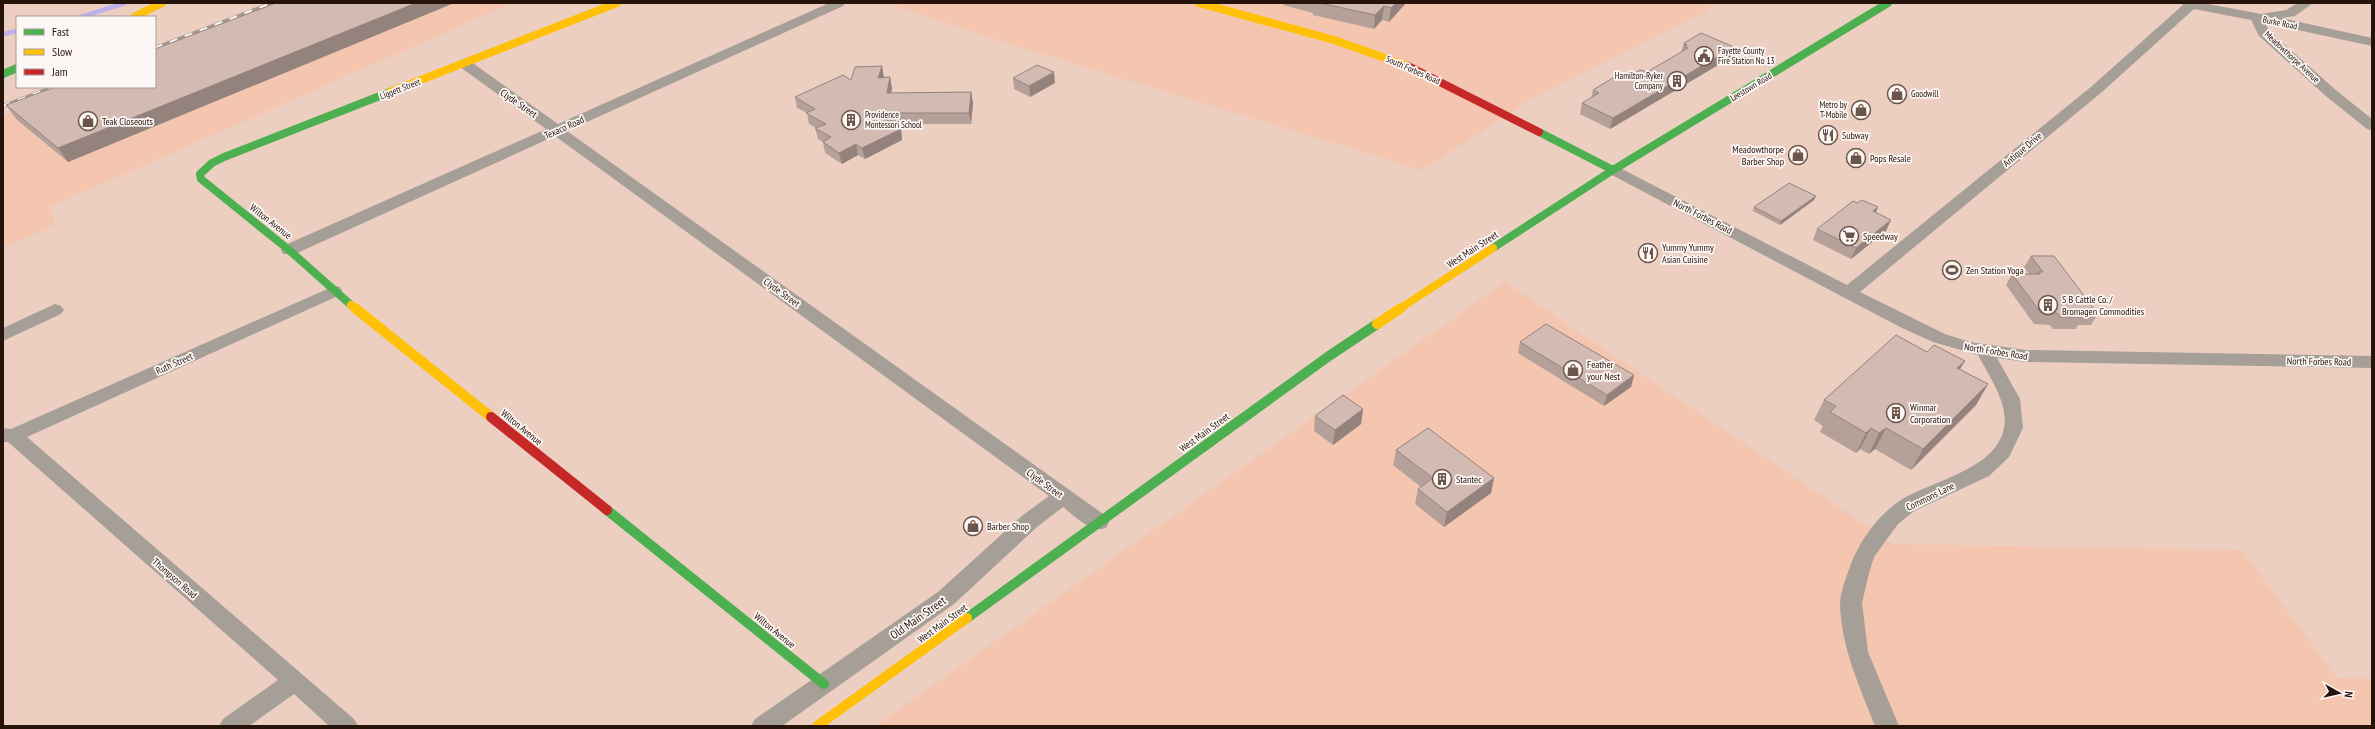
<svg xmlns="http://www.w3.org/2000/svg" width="2375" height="729" font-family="'PT Sans Narrow',sans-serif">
  <rect width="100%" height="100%" fill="#edcfc2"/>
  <g fill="#f4c5af">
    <path d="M294 3H513L50 207 55 225 3 248V116L77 87H155Z"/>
    <path d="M886 3H1713L1704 13 1529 101 1422 170 1000 41Z"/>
    <path d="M1505 282 1893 544 2242 550 2337 678 2372 679V726H875Z"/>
  </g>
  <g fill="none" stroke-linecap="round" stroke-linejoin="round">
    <g stroke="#bfb0ec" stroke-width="4.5">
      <path d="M81 17 125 3"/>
      <path d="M3 34 17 31"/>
    </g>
    <g fill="#a69f97" fill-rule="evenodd">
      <path d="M829 3H845L843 6 567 131 1106 516 1109 522 1106 528C1090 533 1075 516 1063 507L1037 527 954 604 782 726H751L755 719 938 592 1023 515 1049 496 555 136 295 254H283L281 250 283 246 546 129 460 67 458 64 460 61H470L558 124Z"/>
      <path d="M2182 3H2203L2261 14 2286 10 2298 3H2313L2295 16 2281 18 2372 38V46L2265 23 2269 31 2337 91 2372 119V130L2367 129 2327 97 2259 36 2251 20 2194 9 2102 92 1860 292 1945 334 1970 342 2026 350 2372 356V368L2026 362 1997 358 2020 399 2023 428 2009 457 1989 476 1914 511 1898 524 1874 557 1869 573 1862 603 1868 652 1899 726H1875C1859 685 1842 650 1840 605 1840 592 1847 575 1851 564 1860 540 1878 516 1898 502 1928 481 1996 471 2004 428 2009 404 1989 376 1978 355L1933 342 1900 327 1608 173 1605 170 1613 165 1618 167 1847 285 2092 86 2183 5Z"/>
      <path d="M334 286 340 287 342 291 340 295 27 437 354 719 358 726H329L294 694 249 726H219L223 719 278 680 8 442H3V428L11 429Z"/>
      <path d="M55 304 61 306 64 310 61 314 3 341V328Z"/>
    </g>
    <g stroke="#4caf50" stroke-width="8">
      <path d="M3 74 17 68"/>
      <path d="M1539 132 1613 170"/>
      <path d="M1493 248 1613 170 1888 3"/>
      <path d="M351 305 289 250 201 179 200 174 212 163 224 157 390 92"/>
    </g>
    <g stroke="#4caf50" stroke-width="10">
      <path d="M607 510 824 684"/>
      <path d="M967 618 1329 356 1377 324"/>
    </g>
    <g stroke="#ffc107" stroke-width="8">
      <path d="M1199 3 1334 40 1408 66"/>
      <path d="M134 17 162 3"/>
      <path d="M390 92 617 3"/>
      <path d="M351 305 356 309"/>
      <path d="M1399 309 1493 248"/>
    </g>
    <g stroke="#ffc107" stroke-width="10">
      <path d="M355 308 491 417"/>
      <path d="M1377 324 1401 308"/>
      <path d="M817 726 967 618"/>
    </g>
    <path stroke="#c62828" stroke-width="8" d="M1408 66 1539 132"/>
    <path stroke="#c62828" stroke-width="10" d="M491 417 607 510"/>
    <g stroke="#a69990" stroke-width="3.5">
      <g id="rail">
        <path d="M155 48 272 3"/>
        <path d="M3 106 53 87"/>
      </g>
    </g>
    <use href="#rail" stroke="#fcf6f4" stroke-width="2.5" stroke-dasharray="8" stroke-linecap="butt"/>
  </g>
  <g fill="#b5a19a">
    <path d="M454 3 68 162 16 119 6 105Z"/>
    <path d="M1283 3H1406L1389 22 1382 20 1374 29 1313 15V13L1283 5Z"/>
    <path d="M1684 43 1734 47 1730 58 1610 129 1580 114 1582 103 1591 98 1593 90 1647 72 1681 52Z"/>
    <path d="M884 77V78L892 88 891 93 971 92 973 103 971 124H893L901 129 902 140 865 159 858 155 842 164 825 153 823 142 818 139 815 128H816L809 124 807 113 797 108 795 97Z"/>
    <path d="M1013 78 1055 83 1030 97 1014 89Z"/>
    <path d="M1814 200 1780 225 1753 211 1754 207Z"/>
    <path d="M1857 203 1878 207 1876 213 1886 231 1851 259 1813 240 1817 229Z"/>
    <path d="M2031 256 2098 314 2091 325H2078L2076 329H2053L2050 325 2034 324 2006 285 2012 274H2029L2024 267Z"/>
    <path d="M1520 342 1634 375 1631 387 1604 406 1518 353Z"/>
    <path d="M1960 369 1988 384 1976 405 1911 470 1875 449 1869 454 1860 449 1856 453 1820 432 1823 426 1814 420 1824 400Z"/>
    <path d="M1363 409 1361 424 1333 445 1314 431 1315 416Z"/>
    <path d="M1396 450 1494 478 1491 493 1444 527 1415 504 1418 489 1421 487 1393 465Z"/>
  </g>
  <g fill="#94837d">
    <path d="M416 3H454L68 162 58 148Z"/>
    <path d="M1396 3H1406L1389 22 1391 8Z"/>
    <path d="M1384 6 1382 20 1374 29 1375 15Z"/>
    <path d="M1734 47 1730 58 1610 129 1613 118Z"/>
    <path d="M882 66 884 77 880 89 878 78Z"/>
    <path d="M1054 72 1055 83 1030 97 1029 86Z"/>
    <path d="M890 77 892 88 889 104 887 93Z"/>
    <path d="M971 92 973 103 971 124 969 113Z"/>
    <path d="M901 129 902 140 865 159 862 148Z"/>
    <path d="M856 144 858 155 842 164 839 153Z"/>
    <path d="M1816 196 1814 200 1780 225 1781 221Z"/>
    <path d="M1878 207 1873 218V211Z"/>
    <path d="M1891 220 1886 231 1851 259 1856 248Z"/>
    <path d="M1965 361 1953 381 1957 368Z"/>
    <path d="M1634 375 1631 387 1604 406 1607 395Z"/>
    <path d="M1988 384 1976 405 1911 470 1923 449Z"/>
    <path d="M1363 409 1361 424 1333 445 1335 430Z"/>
    <path d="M1871 428 1860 449 1856 453 1866 433Z"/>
    <path d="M1886 428 1875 449 1869 454 1879 433Z"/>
    <path d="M1494 478 1491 493 1444 527 1447 512Z"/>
  </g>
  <g fill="#d3bbb3" stroke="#94837d">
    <path d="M276 3H416L58 148 6 105 55 87H155V49Z"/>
    <path d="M1320 3H1396L1391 8 1384 6 1375 15Z"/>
    <path d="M1701 33 1734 47 1613 118 1582 103 1599 93 1593 90 1616 76 1623 80 1640 70 1647 72 1688 48 1684 46 1687 45 1684 43Z"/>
    <path d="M1037 65 1054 72 1029 86 1013 78Z"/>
    <path d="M882 66 878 78 890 77 887 93 971 92 969 113H876L901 129 862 148 856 144 839 153 823 142 831 137 815 128 826 124 806 113 815 109 795 97 843 75 851 80 855 67Z"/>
    <path d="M1789 183 1816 196 1781 221 1754 207Z"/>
    <path d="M1862 200 1878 207 1873 211 1891 220 1856 248 1817 229 1853 201 1857 203Z"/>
    <path d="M2031 256H2054L2098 314H2080L2083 317H2060L2057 313H2041L2012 274H2040L2039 272H2043Z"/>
    <path d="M1546 324 1634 375 1607 395 1520 342Z"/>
    <path d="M1896 335 1927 352 1934 345 1965 361 1957 368 1988 384 1923 449 1886 428 1879 433 1871 428 1866 433 1830 412 1836 406 1824 400Z"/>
    <path d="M1343 395 1363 409 1335 430 1315 416Z"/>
    <path d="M1428 428 1494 478 1447 512 1418 489 1433 478 1396 450Z"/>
  </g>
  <defs>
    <g id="civic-ring" transform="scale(1)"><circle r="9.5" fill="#fcf6f4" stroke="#6c554a" stroke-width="1.5"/><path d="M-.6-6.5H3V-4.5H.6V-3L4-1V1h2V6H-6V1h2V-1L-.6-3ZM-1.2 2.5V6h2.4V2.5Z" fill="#6c554a"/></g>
    <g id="building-ring" transform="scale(1)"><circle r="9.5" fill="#fcf6f4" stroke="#6c554a" stroke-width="1.5"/><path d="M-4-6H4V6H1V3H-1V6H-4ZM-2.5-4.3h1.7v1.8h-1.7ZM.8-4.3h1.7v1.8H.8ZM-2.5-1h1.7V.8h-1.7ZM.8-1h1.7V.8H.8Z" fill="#6c554a"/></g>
    <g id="shop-ring" transform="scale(1)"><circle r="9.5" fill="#fcf6f4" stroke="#6c554a" stroke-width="1.5"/><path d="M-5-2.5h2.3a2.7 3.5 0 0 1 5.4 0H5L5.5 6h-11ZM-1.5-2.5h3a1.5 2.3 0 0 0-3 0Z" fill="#6c554a"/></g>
    <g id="restaurant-ring" transform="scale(1)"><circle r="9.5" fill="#fcf6f4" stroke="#6c554a" stroke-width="1.5"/><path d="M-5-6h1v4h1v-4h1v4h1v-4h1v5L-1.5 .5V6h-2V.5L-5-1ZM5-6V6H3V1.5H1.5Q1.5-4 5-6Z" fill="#6c554a"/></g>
    <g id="supermarket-ring" transform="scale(1)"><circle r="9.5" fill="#fcf6f4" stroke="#6c554a" stroke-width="1.5"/><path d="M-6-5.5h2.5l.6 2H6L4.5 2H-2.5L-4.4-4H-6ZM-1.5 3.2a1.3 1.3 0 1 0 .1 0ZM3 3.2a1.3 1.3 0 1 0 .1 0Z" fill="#6c554a"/></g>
    <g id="stadium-ring" transform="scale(1)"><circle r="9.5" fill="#fcf6f4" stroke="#6c554a" stroke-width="1.5"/><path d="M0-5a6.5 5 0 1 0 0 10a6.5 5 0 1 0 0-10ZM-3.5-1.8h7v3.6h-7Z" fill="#6c554a"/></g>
  </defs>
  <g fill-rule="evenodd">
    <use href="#civic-ring" x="1704" y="56"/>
    <use href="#building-ring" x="1677" y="81"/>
    <use href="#shop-ring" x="1897" y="94"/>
    <use href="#shop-ring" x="1861" y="110"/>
    <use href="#building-ring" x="851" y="120"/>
    <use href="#shop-ring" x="88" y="121"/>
    <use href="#restaurant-ring" x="1828" y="135"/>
    <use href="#shop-ring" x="1798" y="155"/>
    <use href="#shop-ring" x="1856" y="158"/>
    <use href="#supermarket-ring" x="1849" y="236"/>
    <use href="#restaurant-ring" x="1648" y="253"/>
    <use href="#stadium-ring" x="1952" y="270"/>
    <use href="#building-ring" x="2048" y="305"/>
    <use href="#shop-ring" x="1573" y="370"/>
    <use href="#building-ring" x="1896" y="413"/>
    <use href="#building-ring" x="1442" y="479"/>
    <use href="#shop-ring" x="973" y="526"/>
  </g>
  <g text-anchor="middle" stroke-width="3.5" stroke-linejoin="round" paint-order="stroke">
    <g font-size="9" fill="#26140a" stroke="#fcf6f4">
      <text transform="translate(2280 23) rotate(12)" y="3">Burke Road</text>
      <text transform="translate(2292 57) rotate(43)" y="3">Meadowthorpe Avenue</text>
      <text transform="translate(1413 70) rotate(24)" y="3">South Forbes Road</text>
      <text transform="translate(1751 87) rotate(-31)" y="3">Leestown Road</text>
      <text transform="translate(400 89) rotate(-21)" y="3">Liggett Street</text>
    </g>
    <g font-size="9" fill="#26140a" stroke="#fcf6f4" text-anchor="start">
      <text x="1718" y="54">Fayette County<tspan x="1718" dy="10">Fire Station No 13</tspan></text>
      <text x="1663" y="79" text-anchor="end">Hamilton-Ryker<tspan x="1663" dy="10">Company</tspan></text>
      <text x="1911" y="97">Goodwill</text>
      <text x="1847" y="108" text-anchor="end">Metro by<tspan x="1847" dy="10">T-Mobile</tspan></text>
      <text x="865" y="118">Providence<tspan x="865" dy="10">Montessori School</tspan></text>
    </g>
    <g font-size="10" fill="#26140a" stroke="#fcf6f4">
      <text transform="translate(519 103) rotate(35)" y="4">Clyde Street</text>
      <text transform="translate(564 127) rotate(-24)" y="4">Texaco Road</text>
      <text transform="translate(2022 149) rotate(-40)" y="4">Antique Drive</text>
      <text transform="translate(1703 216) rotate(27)" y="4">North Forbes Road</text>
      <text transform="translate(271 221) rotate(38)" y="4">Wilton Avenue</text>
      <text transform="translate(1472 249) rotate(-33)" y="4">West Main Street</text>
      <text transform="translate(782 292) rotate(36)" y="4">Clyde Street</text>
      <text transform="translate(1996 351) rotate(9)" y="4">North Forbes Road</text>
      <text transform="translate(2319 361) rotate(1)" y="4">North Forbes Road</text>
      <text transform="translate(174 363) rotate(-24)" y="4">Ruth Street</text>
      <text transform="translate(522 427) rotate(39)" y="4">Wilton Avenue</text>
      <text transform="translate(1204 432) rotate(-36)" y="4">West Main Street</text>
      <text transform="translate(1045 483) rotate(36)" y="4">Clyde Street</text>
      <text transform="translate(1930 496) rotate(-26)" y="4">Commons Lane</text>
      <text transform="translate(175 578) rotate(41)" y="4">Thompson Road</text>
      <text transform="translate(942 623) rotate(-36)" y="4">West Main Street</text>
      <text transform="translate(775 630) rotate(39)" y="4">Wilton Avenue</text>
    </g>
    <g font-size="10" fill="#26140a" stroke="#fcf6f4" text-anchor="start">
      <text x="102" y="125">Teak Closeouts</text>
      <text x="1842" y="139">Subway</text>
      <text x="1784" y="153" text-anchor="end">Meadowthorpe<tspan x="1784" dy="12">Barber Shop</tspan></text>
      <text x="1870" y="162">Pops Resale</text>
      <text x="1863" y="240">Speedway</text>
      <text x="1662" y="251">Yummy Yummy<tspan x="1662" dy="12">Asian Cuisine</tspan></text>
      <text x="1966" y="274">Zen Station Yoga</text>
      <text x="2062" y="303">S B Cattle Co. /<tspan x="2062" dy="12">Bromagen Commodities</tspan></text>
      <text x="1587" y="368">Feather<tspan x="1587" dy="12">your Nest</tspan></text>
      <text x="1910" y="411">Winmar<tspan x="1910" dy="12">Corporation</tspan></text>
      <text x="1456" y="483">Stantec</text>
      <text x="987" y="530">Barber Shop</text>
    </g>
    <g font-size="12" fill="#26140a" stroke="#fcf6f4">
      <text transform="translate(918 618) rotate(-35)" y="4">Old Main Street</text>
    </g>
  </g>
  <rect width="2375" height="729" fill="none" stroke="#26140a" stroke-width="8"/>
  <rect x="16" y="16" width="140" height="72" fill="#fcf6f4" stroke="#a69c96"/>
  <rect x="24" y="29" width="20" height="6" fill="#4caf50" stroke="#a69c96"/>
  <text x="52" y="36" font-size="12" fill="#26140a">Fast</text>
  <rect x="24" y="49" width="20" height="6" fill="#ffc107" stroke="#a69c96"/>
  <text x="52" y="56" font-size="12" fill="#26140a">Slow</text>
  <rect x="24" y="69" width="20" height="6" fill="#c62828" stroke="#a69c96"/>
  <text x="52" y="76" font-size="12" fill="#26140a">Jam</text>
  <g transform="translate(2339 693) rotate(98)" stroke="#fcf6f4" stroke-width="3" paint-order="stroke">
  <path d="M0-3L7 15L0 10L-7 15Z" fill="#26140a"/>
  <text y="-6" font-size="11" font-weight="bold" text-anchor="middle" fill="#26140a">N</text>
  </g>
</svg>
